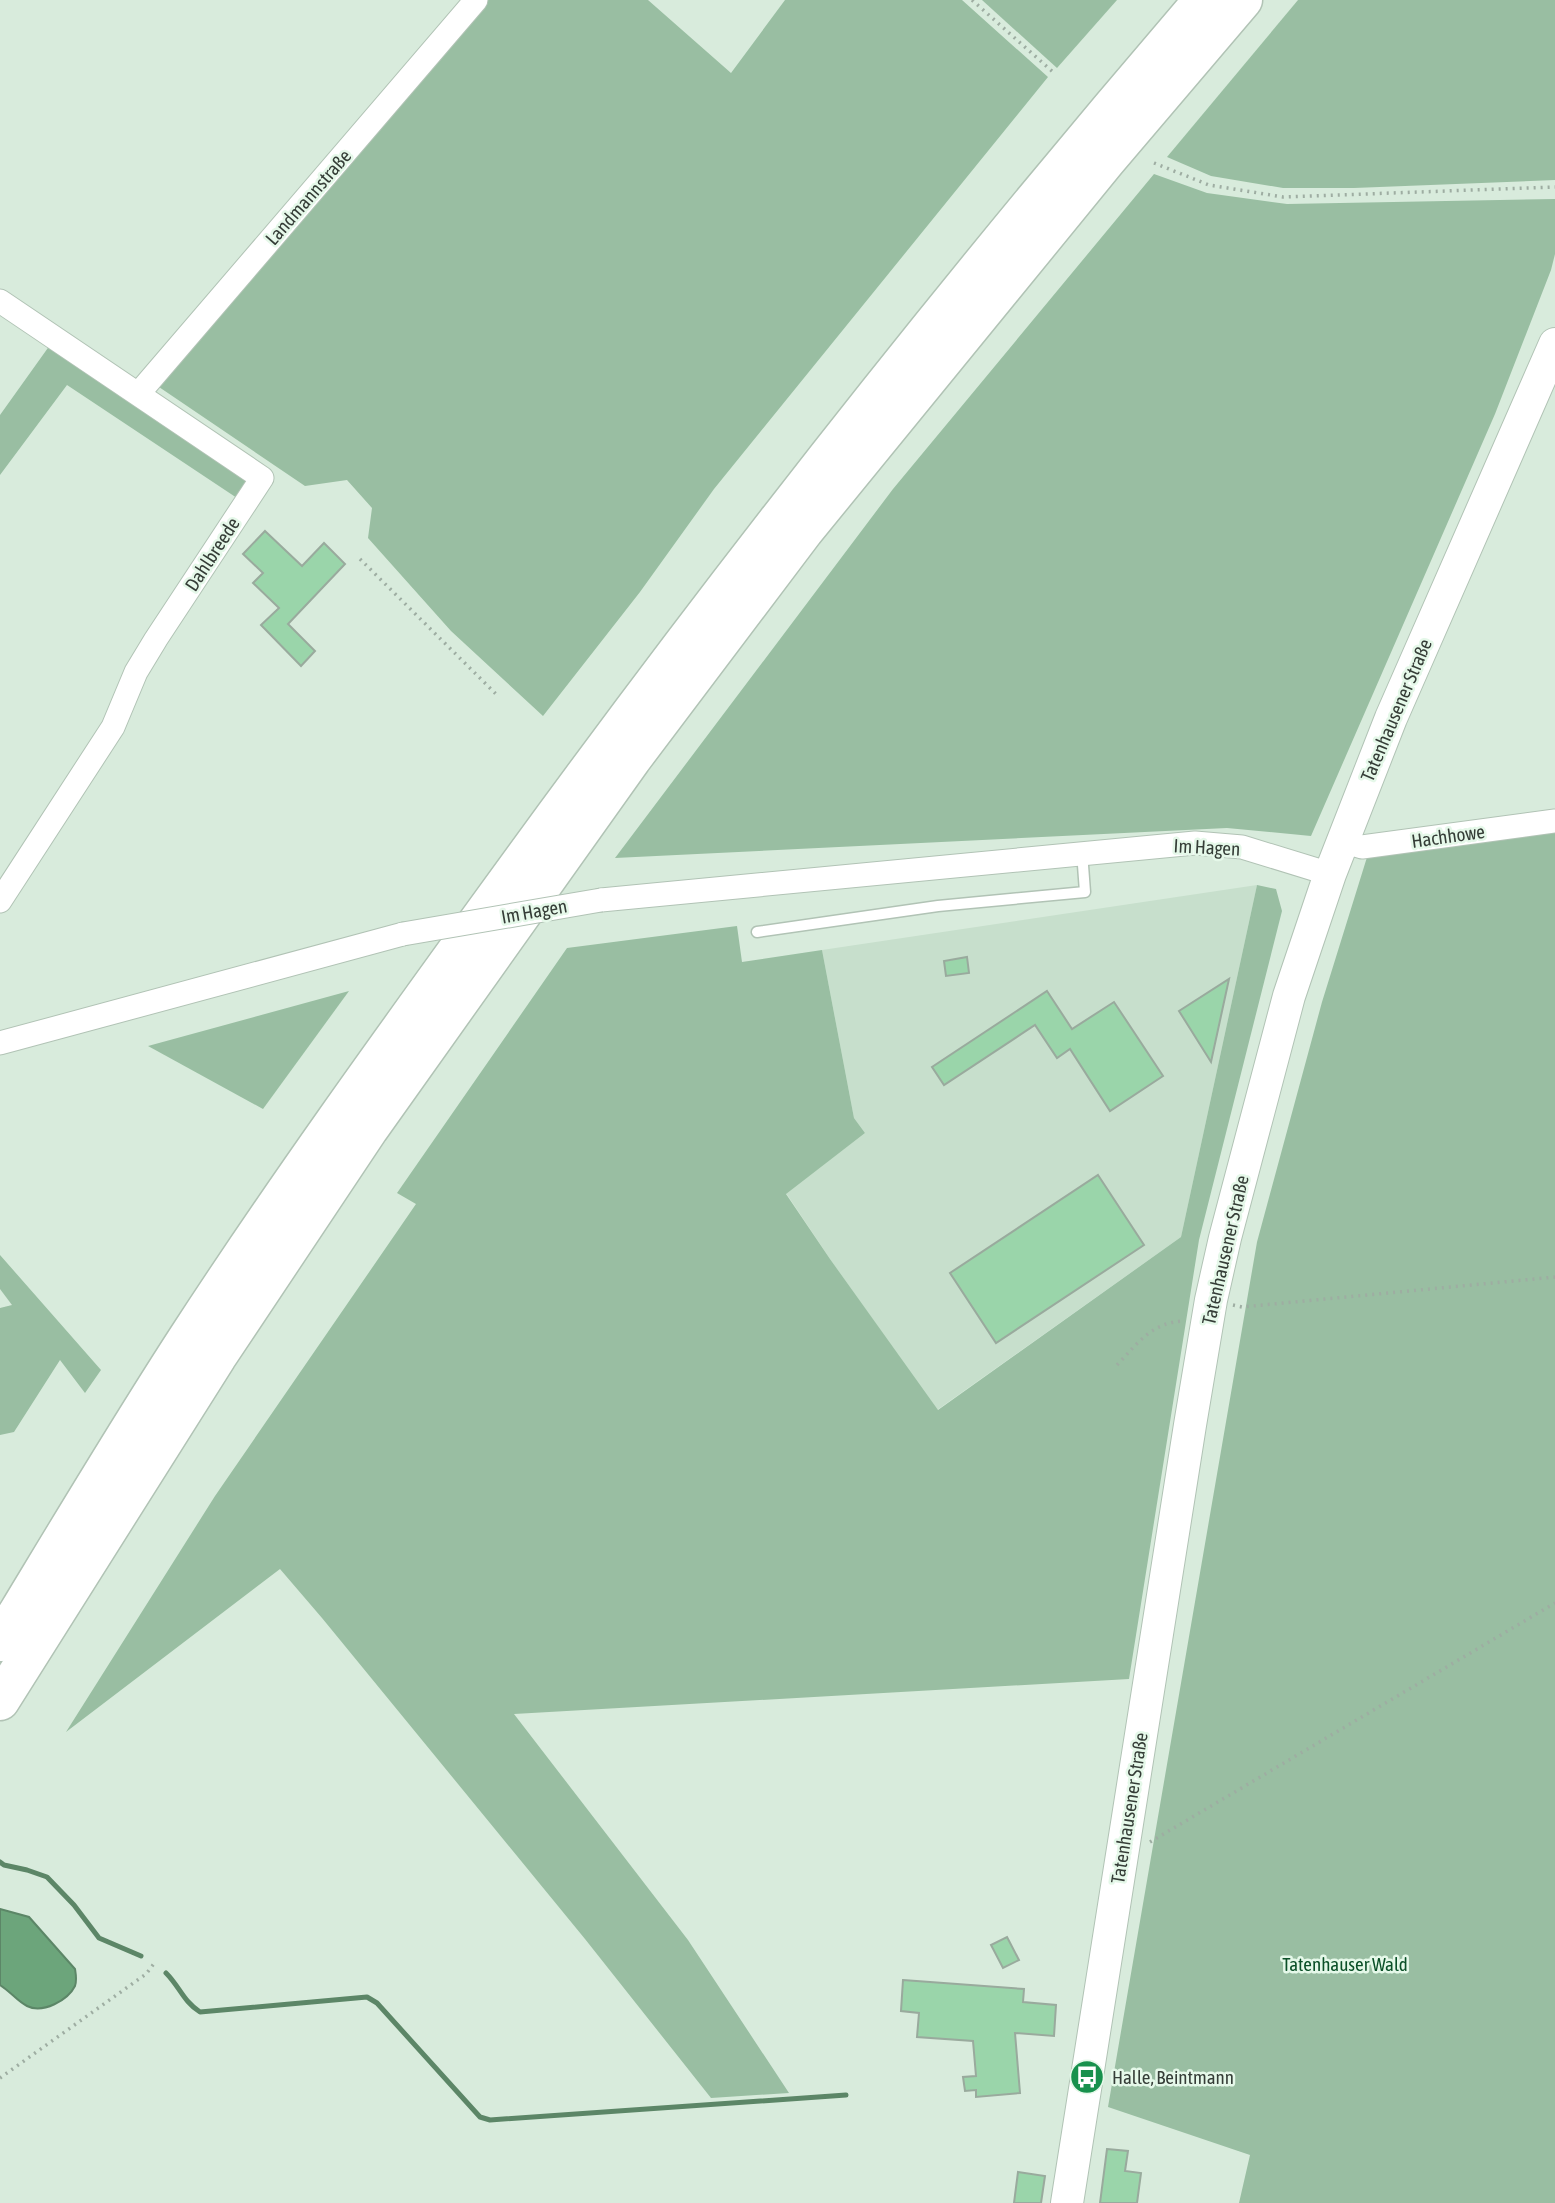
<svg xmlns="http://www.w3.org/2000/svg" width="1555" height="2203" font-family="'Asap Condensed',sans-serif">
  <rect width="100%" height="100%" fill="#d8ebdc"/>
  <path fill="#c7dfcc" d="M1257 885 1181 1237 937 1410 830 1259 786 1193 865 1133 854 1118 822 950Z"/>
  <g fill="#99bea2">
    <path d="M487 0H648L731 73 785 0H962L1048 77 714 489 640 592 543 716 451 631 368 538 372 508 347 480 305 486 159 387Z"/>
    <path d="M982 0H1117L1057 68Z"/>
    <path d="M1298 0H1555V180L1354 188H1283L1211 176 1167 157Z"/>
    <path d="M1154 174 1207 193 1287 204 1555 199V254L1551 270 1495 414 1311 836 1227 828 615 858 893 489Z"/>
    <path d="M50 345 78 361 246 481 237 498 67 385 0 475V415Z"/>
    <path d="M1555 830V2203H1239L1250 2155 1108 2107 1257 1242 1322 1002 1368 854Z"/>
    <path d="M1257 885 1276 889 1282 911 1199 1240 1129 1679 514 1714 688 1940 789 2093 711 2098 585 1939 322 1618 280 1569 66 1732 215 1496 416 1204 397 1193 567 948 737 926 742 962 822 950 854 1118 865 1133 786 1194 830 1259 938 1410 1181 1237Z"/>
    <path d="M349 991 263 1109 148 1046Z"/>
    <path d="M0 1255 101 1370 85 1393 60 1360 14 1432 0 1435V1308L12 1305 0 1289Z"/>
  </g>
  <path fill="#6ca57b" stroke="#5c8667" stroke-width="2" d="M0 1909 29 1917 75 1969C76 1975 77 1980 75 1986 68 2000 43 2014 27 2006 17 2001 10 1991 0 1985Z"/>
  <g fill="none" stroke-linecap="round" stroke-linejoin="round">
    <g stroke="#5c8667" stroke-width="5">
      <path d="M0 1862 4 1865 27 1870 47 1877 74 1905 99 1938 141 1956"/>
      <path d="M166 1973C180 1987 183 2001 200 2012L367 1997 377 2003 480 2117 490 2120 846 2095"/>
    </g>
  </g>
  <g fill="#9ad5aa" stroke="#99aa9d" stroke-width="2">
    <path d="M265 531 302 566 324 543 345 564 288 624 315 651 301 666 261 625 279 608 253 583 263 573 243 554Z"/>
    <path d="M967 957 969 973 946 976 944 961Z"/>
    <path d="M1229 979 1211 1062 1179 1011Z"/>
    <path d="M1047 991 1072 1029 1114 1002 1163 1076 1110 1111 1070 1049 1057 1058 1035 1025 944 1085 932 1067Z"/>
    <path d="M1098 1175 1144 1245 996 1343 950 1273Z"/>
    <path d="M1007 1937 1019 1960 1003 1968 991 1945Z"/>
    <path d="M903 1980 1024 1989 1023 2002 1056 2005 1054 2036 1015 2033 1020 2093 976 2097V2090L965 2091 963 2077 976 2076 973 2041 917 2037 919 2013 901 2011Z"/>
    <path d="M1107 2149 1128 2151 1125 2171 1141 2173 1137 2203H1100Z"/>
    <path d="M1018 2172 1045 2176 1041 2203H1014Z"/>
  </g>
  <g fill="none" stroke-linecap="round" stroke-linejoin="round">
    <g stroke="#b1c3b5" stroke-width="13">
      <path id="lane" d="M757 932 938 906 1085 892 1082 852"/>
    </g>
    <g stroke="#b1c3b5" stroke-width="25">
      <g id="street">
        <path d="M0 301 262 478 156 639 136 672 113 727 0 901"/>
        <path d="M139 393 476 0"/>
        <path d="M1342 841 1362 847 1555 821"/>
        <path d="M601 900 1195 843 1242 847 1330 874"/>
        <path d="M0 1043 403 934"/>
      </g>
    </g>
    <g stroke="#b1c3b5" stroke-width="34">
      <path id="secondary" d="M1067 2203 1190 1425 1211 1300 1225 1238 1289 996 1330 874 1391 718 1555 344"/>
    </g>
    <g stroke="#b1c3b5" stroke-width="41">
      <g id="highway">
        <path d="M0 1642C62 1540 123 1437 188 1337 283 1191 385 1050 487 909 713 596 951 293 1203 0"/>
        <path d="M0 1701 217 1357 369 1129 632 759 804 531 1106 161 1243 0"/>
      </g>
    </g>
    <g stroke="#9eada2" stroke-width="3.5" stroke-dasharray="2 5" stroke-linecap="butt">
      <path d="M972 0 1053 72"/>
      <path d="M1154 163 1209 185 1283 197 1555 187"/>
      <path d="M360 559 499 697"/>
      <path d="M1233 1305 1242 1307 1555 1277"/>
      <path d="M1117 1365C1138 1343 1152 1322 1184 1321"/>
      <path d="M1150 1842 1555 1603"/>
      <path d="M0 2078 146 1974 156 1961"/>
    </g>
    <use href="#lane" stroke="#fff" stroke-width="10"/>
    <use href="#street" stroke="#fff" stroke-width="23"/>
    <use href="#secondary" stroke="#fff" stroke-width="32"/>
    <use href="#highway" stroke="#fff" stroke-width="38"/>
    <g stroke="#b1c3b5" stroke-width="25" stroke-linecap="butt">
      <path id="street-bridge" d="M403 934 601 900"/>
    </g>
    <use href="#street-bridge" stroke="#fff" stroke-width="23"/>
  </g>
  <defs>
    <g id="bus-disc" transform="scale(1.75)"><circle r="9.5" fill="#18914d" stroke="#e5f8e9"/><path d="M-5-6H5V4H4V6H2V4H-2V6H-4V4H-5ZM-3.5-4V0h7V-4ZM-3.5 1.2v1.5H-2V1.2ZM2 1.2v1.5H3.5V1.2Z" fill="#fff"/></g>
  </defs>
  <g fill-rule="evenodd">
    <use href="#bus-disc" x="1087" y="2077"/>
  </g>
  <g text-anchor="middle" stroke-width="5" stroke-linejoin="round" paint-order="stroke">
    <g font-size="19" fill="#353d37" stroke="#e5f8e9">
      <text transform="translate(308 197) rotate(-49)" y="7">Landmannstraße</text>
      <text transform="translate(212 554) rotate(-57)" y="7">Dahlbreede</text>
      <text transform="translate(1396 710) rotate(-67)" y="7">Tatenhausener Straße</text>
      <text transform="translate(1448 836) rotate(-8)" y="7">Hachhowe</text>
      <text transform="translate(1207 847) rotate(3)" y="7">Im Hagen</text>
      <text transform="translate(534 911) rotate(-10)" y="7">Im Hagen</text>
      <text transform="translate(1225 1250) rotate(-77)" y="7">Tatenhausener Straße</text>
      <text transform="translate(1129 1808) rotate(-81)" y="7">Tatenhausener Straße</text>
    </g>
    <g font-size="19" fill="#0b5028" stroke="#e5f8e9">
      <text x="1345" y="1971">Tatenhauser Wald</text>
    </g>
    <g font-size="19" fill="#353d37" stroke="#e5f8e9" text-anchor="start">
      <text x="1112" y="2084">Halle, Beintmann</text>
    </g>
  </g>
</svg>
